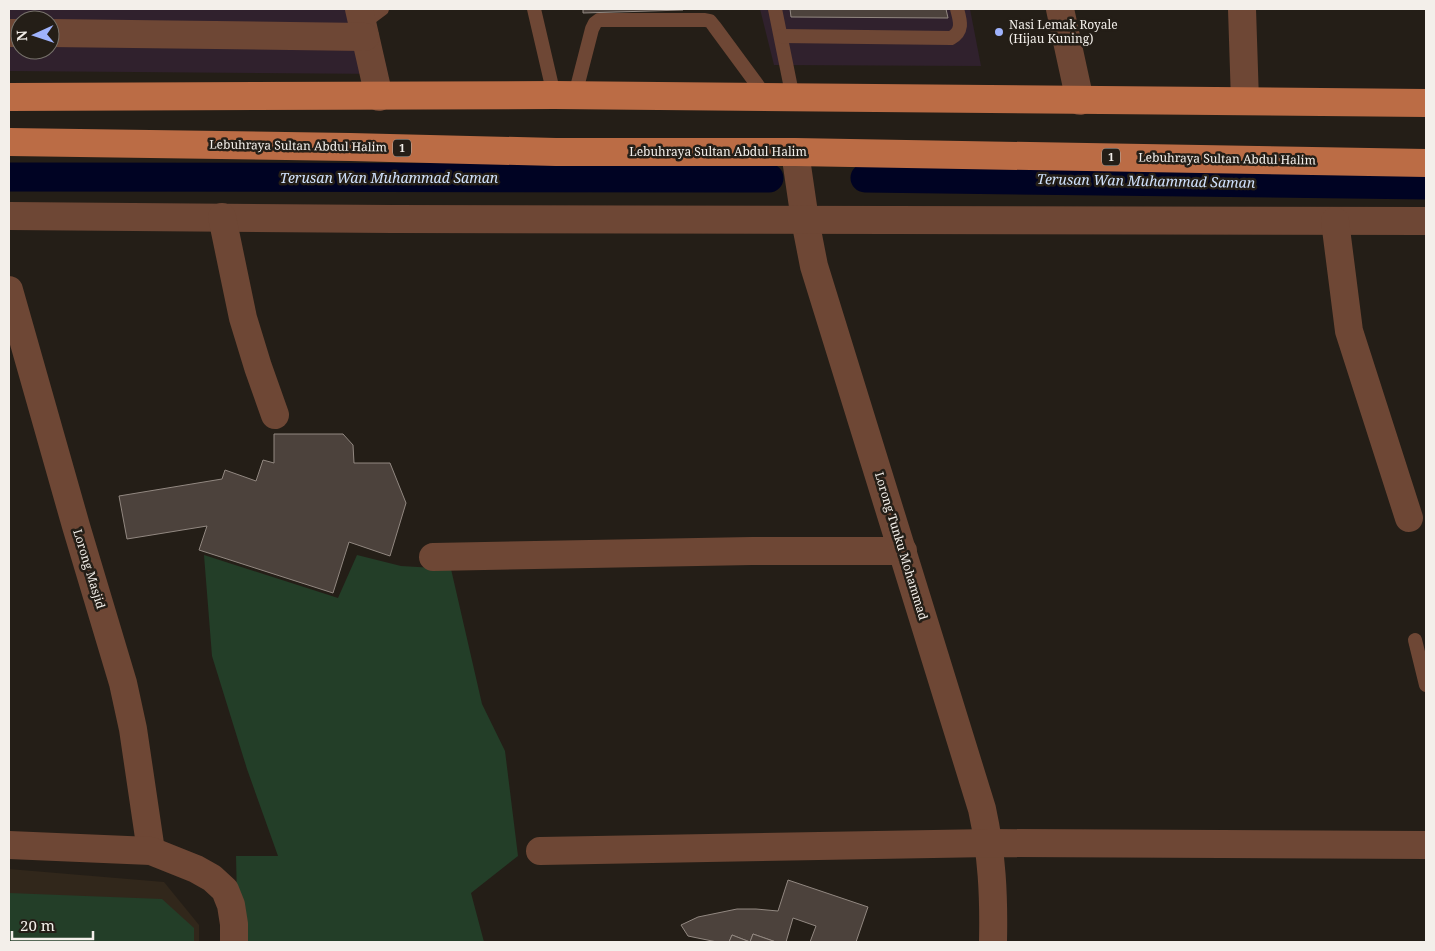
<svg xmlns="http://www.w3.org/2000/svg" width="1435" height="951" font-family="'Noto Serif',serif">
  <rect width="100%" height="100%" fill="#241e17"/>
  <g fill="#30212d" fill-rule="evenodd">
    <path d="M9 9H372L388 74 9 71ZM20 20H50V50H20Z"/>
    <path d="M760 9H970L981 66 774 65Z"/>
  </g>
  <path fill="#31271b" d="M9 869 164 882 199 925V942H9Z"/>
  <g fill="#233e28">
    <path d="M204 555 338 598 357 555 401 566 451 569 482 704 505 751 518 856 471 893 484 942H238L236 856H278L247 769 212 656Z"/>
    <path d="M9 893 162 899 194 928V942H9Z"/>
  </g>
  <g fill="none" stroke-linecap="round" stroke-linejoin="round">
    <g stroke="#000323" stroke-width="29">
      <path d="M9 177 769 178"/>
      <path d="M865 178 1426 185"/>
    </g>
  </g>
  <g fill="#4c423c" stroke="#928881">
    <path d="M583 9H683V10L583 13Z"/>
    <path d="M790 9H946L948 18 791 17Z"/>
    <path d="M274 434H343L353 445 354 463H390L406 503 390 556 349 542 333 593 199 550 207 526 127 539 119 496 222 479 225 470 256 481 263 460 274 463Z"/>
    <path d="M788 880 868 907 856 942H810L816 926 793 918 786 942H776L753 934 750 942 732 935 729 942H717L688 936 681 925 698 917 737 909H756L778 911Z"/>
    <path d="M753 934 776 942H729L732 935 750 942Z"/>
  </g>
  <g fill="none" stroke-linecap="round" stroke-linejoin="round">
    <g stroke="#6e4735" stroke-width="14">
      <path d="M534 9 554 95"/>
      <path d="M775 9 793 98"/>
      <path d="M362 24 382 9"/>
      <path d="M781 36 951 38C964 31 960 20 957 9"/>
      <path d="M575 95 592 29 595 23 599 20H705L710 21 714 26 767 98"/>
      <path d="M1415 640 1426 685"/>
    </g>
    <g stroke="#6e4735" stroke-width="28">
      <path d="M359 9 379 97"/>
      <path d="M1060 9 1080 101"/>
      <path d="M1242 9 1245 101"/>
      <path d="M9 33H20"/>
      <path d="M50 33 365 37"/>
      <path d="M795 152 805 220 814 266 982 809C992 855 994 895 993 942"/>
      <path d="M9 216 392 219 1426 221"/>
      <path d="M222 217 243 318 258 367 275 415"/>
      <path d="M1335 221 1349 331 1409 518"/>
      <path d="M9 290 76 526 123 683 133 729 151 851"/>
      <path d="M433 557 752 551H903"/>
      <path d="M9 845 151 851 196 869 212 878 225 890 231 905 234 924V942"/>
      <path d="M540 851 990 843 1426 845"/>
    </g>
    <g stroke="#bb6c45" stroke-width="28">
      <path d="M9 97 554 95 1426 103"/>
      <path d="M9 142 350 147 556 152H795L1426 163"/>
    </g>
  </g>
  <circle fill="#9fb3fd" stroke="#241e17" stroke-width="2" cx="999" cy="32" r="5"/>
  <g text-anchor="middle" stroke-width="5" stroke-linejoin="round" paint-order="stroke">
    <g fill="#241e17" stroke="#b5b0ab" stroke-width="1">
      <rect x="393" y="139.5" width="18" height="17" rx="4"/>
      <rect x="1102" y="148.5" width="18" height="17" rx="4"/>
    </g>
    <g font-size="11" font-weight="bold" fill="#f3efea">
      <text x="402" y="152">1</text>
      <text x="1111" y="161">1</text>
    </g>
    <g font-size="12" fill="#f3efea" stroke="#241e17" text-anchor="start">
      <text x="1009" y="29">Nasi Lemak Royale<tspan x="1009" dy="14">(Hijau Kuning)</tspan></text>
    </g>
    <g font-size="12" fill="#f3efea" stroke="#241e17">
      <text transform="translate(298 146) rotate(1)" y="4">Lebuhraya Sultan Abdul Halim</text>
      <text x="718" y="156">Lebuhraya Sultan Abdul Halim</text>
      <text transform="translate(1227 159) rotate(1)" y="4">Lebuhraya Sultan Abdul Halim</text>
      <text transform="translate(901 546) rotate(73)" y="4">Lorong Tunku Mohammad</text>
      <text transform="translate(89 569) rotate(73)" y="4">Lorong Masjid</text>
    </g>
    <g font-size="14" font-style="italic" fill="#d0e2fd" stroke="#241e17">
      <text x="389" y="183">Terusan Wan Muhammad Saman</text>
      <text transform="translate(1146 181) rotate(1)" y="5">Terusan Wan Muhammad Saman</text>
    </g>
  </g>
  <rect width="1435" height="951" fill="none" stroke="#f3efea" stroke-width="20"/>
  <g transform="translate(35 35) rotate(267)"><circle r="24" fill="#241e17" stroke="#77726b"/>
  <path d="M0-4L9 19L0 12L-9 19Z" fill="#9fb3fd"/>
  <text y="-8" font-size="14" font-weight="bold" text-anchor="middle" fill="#f3efea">N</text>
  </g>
  <path d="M12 931v8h81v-8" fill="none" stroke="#f3efea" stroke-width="2.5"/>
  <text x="20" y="931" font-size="15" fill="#f3efea" stroke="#241e17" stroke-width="4" paint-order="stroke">20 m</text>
</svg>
